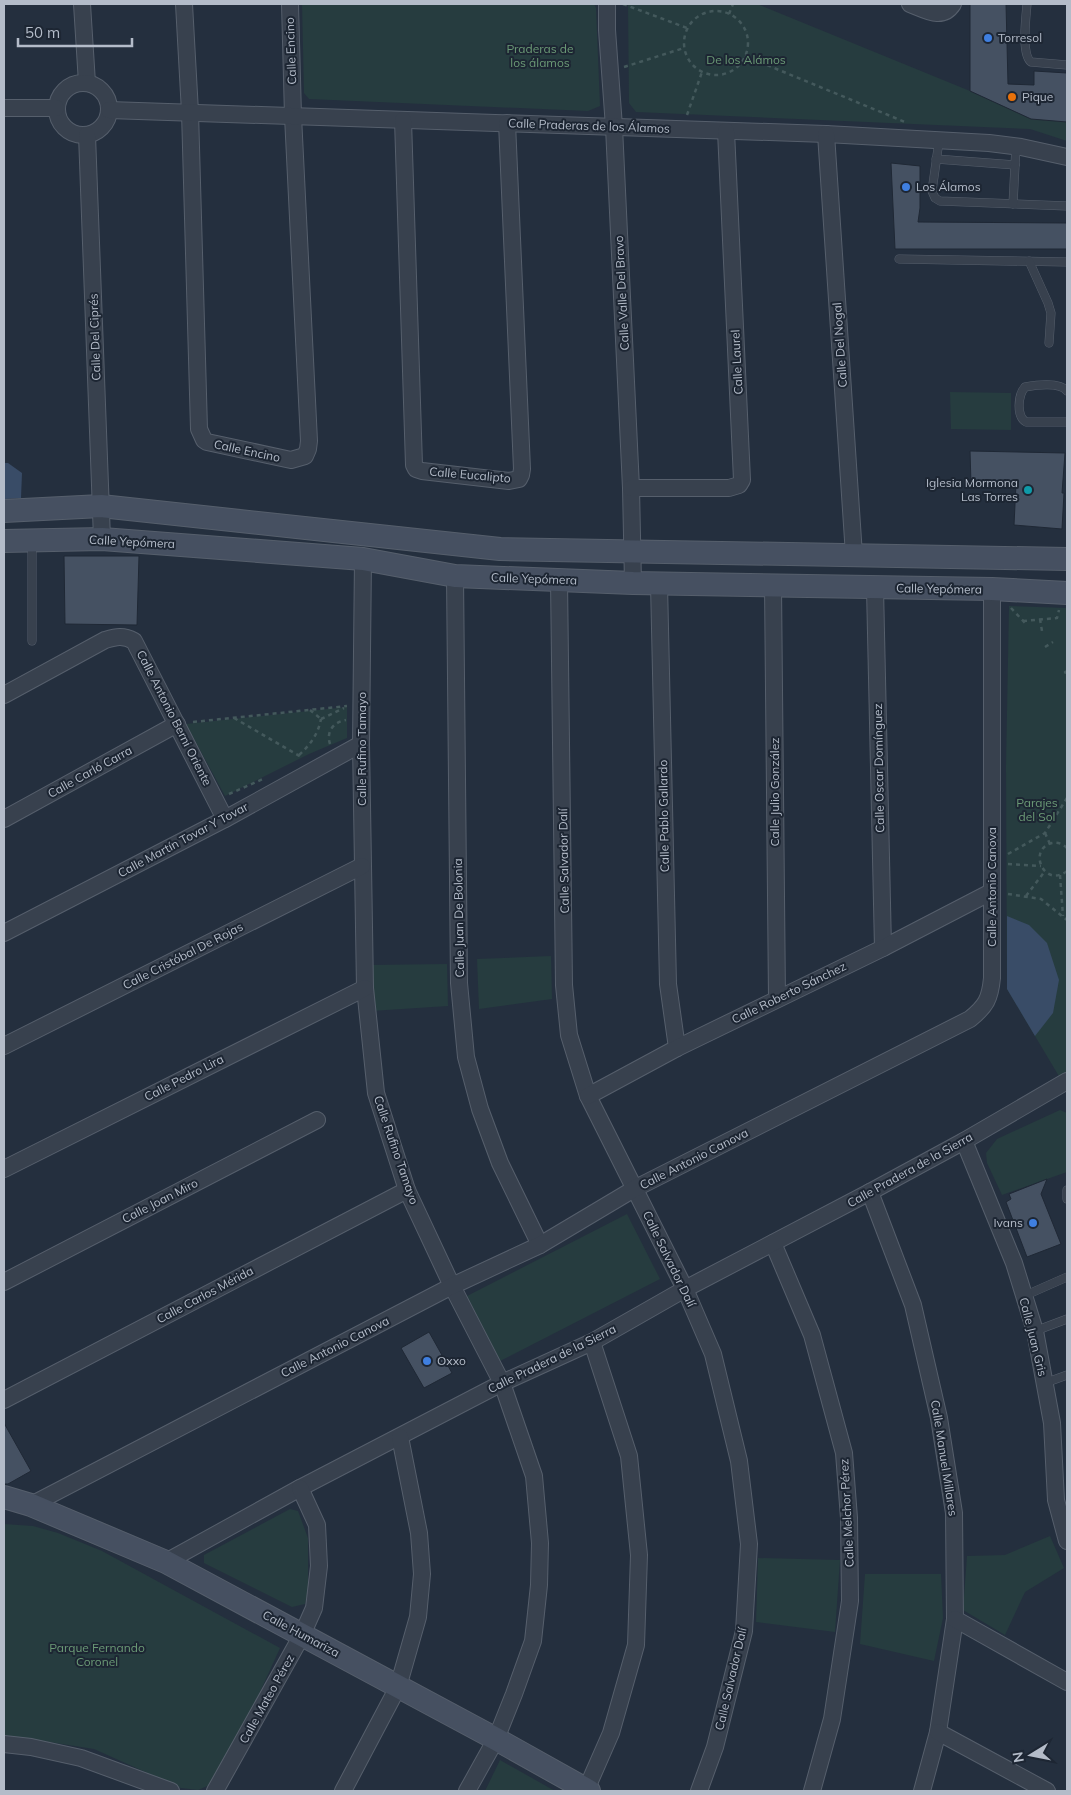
<svg xmlns="http://www.w3.org/2000/svg" width="1071" height="1795" font-family="Mulish,sans-serif">
  <rect width="100%" height="100%" fill="#242f3e"/>
  <g fill="#263c3f">
    <path d="M302 4H594L596 8 600 106 588 111 309 99 304 93Z"/>
    <path d="M628 4H757L970 91 1031 119 1067 122V141L1030 129 636 112 629 103Z"/>
    <path d="M950 392 1011 393V430L951 429Z"/>
    <path d="M1009 606 1067 608V1076L1060 1078 1007 989 1006 766Z"/>
    <path d="M347 707V738L309 754 225 796 186 724Z"/>
    <path d="M551 956 552 999 479 1009 477 959Z"/>
    <path d="M447 964 448 1006 371 1011 369 965Z"/>
    <path d="M1060 1110 1067 1113V1172L1002 1195 987 1163 986 1153 997 1139Z"/>
    <path d="M627 1214 660 1279 500 1361 467 1296Z"/>
    <path d="M290 1509 298 1511 308 1538V1592L305 1604 292 1607 204 1563V1555Z"/>
    <path d="M4 1524 33 1526 58 1533 102 1551 280 1648 224 1771 212 1784 198 1790 181 1788 94 1749 4 1735Z"/>
    <path d="M1050 1536 1064 1568 1025 1592 1005 1635 963 1610 967 1556 1005 1555Z"/>
    <path d="M758 1558 840 1560 835 1632 756 1622Z"/>
    <path d="M865 1574H941L943 1618 934 1661 860 1644Z"/>
    <path d="M500 1760 555 1791H485Z"/>
  </g>
  <g fill="#394c67">
    <path d="M4 463H8L22 473 21 498 4 499Z"/>
    <path d="M1007 916 1029 925 1047 943 1059 980 1053 1013 1035 1036 1007 989Z"/>
  </g>
  <g fill="#455162" stroke="#1f2835">
    <path d="M970 4H1006L1008 84 1034 85V71L1067 73V122L1031 119 970 91Z"/>
    <path d="M891 163 920 166V208L918 222 1067 223V249H895Z"/>
    <path d="M970 451 1065 453 1062 493H1064L1062 529 1014 525 1016 484H971Z"/>
    <path d="M64 556H139L137 625 65 624Z"/>
    <path d="M1047 1179 1041 1194 1061 1244 1027 1257 1006 1202 1011 1199 1009 1194Z"/>
    <path d="M429 1332 452 1373 424 1388 401 1348Z"/>
    <path d="M4 1423 31 1471 8 1484H4Z"/>
  </g>
  <g fill="none" stroke-linecap="round" stroke-linejoin="round">
    <g stroke="#565f6c" stroke-width="9">
      <g id="lane">
        <path d="M1027 4C1026 17 1021 54 1031 62L1067 65"/>
        <path d="M939 141 932 191 935 198 940 201 1067 206"/>
        <path d="M936 159 1015 165"/>
        <path d="M1013 204 1016 146"/>
        <path d="M899 259 1067 262"/>
        <path d="M1029 261 1048 303 1051 313 1049 343"/>
        <path d="M1067 391C1060 382 1036 385 1025 387 1018 395 1016 416 1026 422H1067"/>
        <path d="M32 543V641"/>
        <path d="M1067 1190V1199"/>
        <path d="M1024 1296 1067 1277"/>
        <path d="M1035 1331 1067 1319"/>
        <path d="M1045 1383 1067 1375"/>
      </g>
    </g>
    <g stroke="#565f6c" stroke-width="18">
      <g id="street">
        <path d="M82 4 87 83"/>
        <path d="M184 4 190 112 199 429 204 440 207 442 291 460 305 456 308 449 309 441 293 116 290 4"/>
        <path d="M607 4V30L614 127 631 488 633 583"/>
        <path d="M910 4C926 10 942 21 953 4"/>
        <circle cx="83" cy="109" r="26"/>
        <path d="M4 108H56"/>
        <path d="M109 110 826 134 989 143 1021 147 1067 157"/>
        <path d="M403 120 414 465 416 469 422 471 509 481 519 479 521 475 522 469 507 123"/>
        <path d="M826 134 854 555"/>
        <path d="M87 135 102 539"/>
        <path d="M631 488H729L739 485 742 480 726 131"/>
        <path d="M363 559 361 744 365 988 376 1093 407 1190 452 1286 502 1383 534 1476 540 1543 539 1585 533 1641 514 1694 496 1739 467 1791"/>
        <path d="M455 576 459 983 466 1057 480 1109 500 1163 540 1245"/>
        <path d="M559 580 564 985 569 1035 588 1096 685 1289 713 1354 739 1461 749 1544 744 1631 715 1747 699 1791"/>
        <path d="M659 584 668 984 677 1048"/>
        <path d="M773 586 777 999"/>
        <path d="M875 588 883 948"/>
        <path d="M4 695 105 640C116 637 123 635 134 641L225 819"/>
        <path d="M4 819 177 724"/>
        <path d="M4 933 225 819 361 744"/>
        <path d="M4 1046 362 866"/>
        <path d="M588 1096 677 1048 883 948 991 892"/>
        <path d="M964 1141 1014 1263 1035 1331 1052 1423 1056 1500 1067 1541"/>
        <path d="M4 1169 365 988"/>
        <path d="M870 1192 913 1305 939 1418 954 1513 955 1619 938 1732 922 1791"/>
        <path d="M773 1243 812 1335 844 1453 849 1518 850 1601 832 1719 812 1791"/>
        <path d="M4 1282 317 1120"/>
        <path d="M4 1400 407 1190"/>
        <path d="M31 1505 452 1286 540 1245 634 1189 970 1019C986 1006 990 999 992 978V589"/>
        <path d="M166 1562 300 1488 502 1383 592 1342 685 1289 870 1192 964 1141 1067 1081"/>
        <path d="M955 1619 1067 1682"/>
        <path d="M938 1732 1047 1791"/>
        <path d="M4 1744 31 1747 81 1758 171 1791"/>
        <path d="M586 1790 611 1733 636 1645 639 1555 629 1456 592 1342"/>
        <path d="M215 1791 302 1635 314 1608 319 1566 317 1525 300 1488"/>
        <path d="M343 1791 398 1687 418 1617 422 1574 419 1533 400 1437"/>
      </g>
    </g>
    <g stroke="#565f6c" stroke-width="24">
      <g id="secondary">
        <path d="M4 511 101 506 500 549 1067 559"/>
        <path d="M4 541 102 539 363 559 455 576 633 583 992 589 1067 593"/>
        <path d="M4 1497 31 1505 166 1562 496 1739 589 1791"/>
      </g>
    </g>
    <g stroke="#44595c" stroke-width="2.5" stroke-dasharray="4 4" stroke-linecap="butt">
      <path d="M623 4 687 28"/>
      <circle cx="716" cy="43" r="32"/>
      <path d="M729 14 733 4"/>
      <path d="M745 56 905 122"/>
      <path d="M624 67 684 48"/>
      <path d="M687 115 702 72"/>
      <path d="M1011 608 1027 625"/>
      <path d="M1040 619 1042 631"/>
      <path d="M1023 621 1057 618 1059 610"/>
      <path d="M1045 647 1053 642"/>
      <path d="M1067 671 1065 672 1067 675"/>
      <path d="M310 710 321 719"/>
      <path d="M234 718 303 758"/>
      <path d="M321 719 344 708"/>
      <path d="M193 722 347 706"/>
      <path d="M330 744C326 732 333 722 346 720"/>
      <path d="M299 755C311 744 318 734 321 719"/>
      <path d="M229 794 263 779"/>
      <path d="M1045 833 1050 844"/>
      <path d="M1067 848C1063 844 1058 842 1052 843 1027 849 1044 889 1067 871"/>
      <path d="M1008 854 1045 833 1067 798"/>
      <path d="M1008 864 1041 866"/>
      <path d="M1060 875 1063 916"/>
      <path d="M1008 894 1041 899 1067 920"/>
      <path d="M1026 896 1045 871"/>
    </g>
    <use href="#lane" stroke="#38414e" stroke-width="8"/>
    <use href="#street" stroke="#38414e" stroke-width="16"/>
    <use href="#secondary" stroke="#465061" stroke-width="22"/>
  </g>
  <g fill="#3f7fe0" stroke="#1d2633" stroke-width="2">
    <circle cx="988" cy="38" r="5"/>
    <circle cx="906" cy="187" r="5"/>
    <circle cx="1033" cy="1223" r="5"/>
    <circle cx="427" cy="1361" r="5"/>
  </g>
  <circle fill="#e8710a" stroke="#1d2633" stroke-width="2" cx="1012" cy="97" r="5"/>
  <circle fill="#0f9aa8" stroke="#1d2633" stroke-width="2" cx="1028" cy="490" r="5"/>
  <g text-anchor="middle" stroke-width="4" stroke-linejoin="round" paint-order="stroke">
    <g font-size="12" fill="#b4bcc9" stroke="#1d2633" text-anchor="start">
      <text x="998" y="42">Torresol</text>
      <text x="1022" y="101">Pique</text>
      <text x="916" y="191">Los Álamos</text>
      <text x="1018" y="487" text-anchor="end">Iglesia Mormona<tspan x="1018" dy="14">Las Torres</tspan></text>
      <text x="1023" y="1227" text-anchor="end">Ivans</text>
      <text x="437" y="1365">Oxxo</text>
    </g>
    <g font-size="12" fill="#6b9a76" stroke="#1d2633">
      <text x="540" y="53">Praderas de<tspan x="540" dy="14">los álamos</tspan></text>
      <text x="746" y="64">De los Alámos</text>
      <text x="1037" y="807">Parajes<tspan x="1037" dy="14">del Sol</tspan></text>
      <text x="97" y="1652">Parque Fernando<tspan x="97" dy="14">Coronel</tspan></text>
    </g>
    <g font-size="12" fill="#b4bcc9" stroke="#1d2633">
      <text transform="translate(291 51) rotate(-92)" y="4">Calle Encino</text>
      <text transform="translate(589 126) rotate(2)" y="4">Calle Praderas de los Álamos</text>
      <text transform="translate(622 293) rotate(-93)" y="4">Calle Valle Del Bravo</text>
      <text transform="translate(95 337) rotate(-92)" y="4">Calle Del Ciprés</text>
      <text transform="translate(840 345) rotate(-94)" y="4">Calle Del Nogal</text>
      <text transform="translate(737 362) rotate(-93)" y="4">Calle Laurel</text>
      <text transform="translate(247 451) rotate(12)" y="4">Calle Encino</text>
      <text transform="translate(470 475) rotate(5)" y="4">Calle Eucalipto</text>
      <text transform="translate(132 542) rotate(3)" y="4">Calle Yepómera</text>
      <text transform="translate(534 579) rotate(2)" y="4">Calle Yepómera</text>
      <text transform="translate(939 589) rotate(1)" y="4">Calle Yepómera</text>
      <text transform="translate(174 718) rotate(63)" y="4">Calle Antonio Berni Oriente</text>
      <text transform="translate(362 749) rotate(-90)" y="4">Calle Rufino Tamayo</text>
      <text transform="translate(879 768) rotate(-91)" y="4">Calle Oscar Domínguez</text>
      <text transform="translate(90 772) rotate(-29)" y="4">Calle Carló Carra</text>
      <text transform="translate(775 792) rotate(-90)" y="4">Calle Julio González</text>
      <text transform="translate(664 816) rotate(-91)" y="4">Calle Pablo Gallardo</text>
      <text transform="translate(183 840) rotate(-28)" y="4">Calle Martín Tovar Y Tovar</text>
      <text transform="translate(564 861) rotate(-91)" y="4">Calle Salvador Dalí</text>
      <text transform="translate(992 887) rotate(-90)" y="4">Calle Antonio Canova</text>
      <text transform="translate(459 918) rotate(-91)" y="4">Calle Juan De Bolonia</text>
      <text transform="translate(183 956) rotate(-27)" y="4">Calle Cristóbal De Rojas</text>
      <text transform="translate(789 993) rotate(-26)" y="4">Calle Roberto Sánchez</text>
      <text transform="translate(184 1078) rotate(-27)" y="4">Calle Pedro Lira</text>
      <text transform="translate(396 1150) rotate(71)" y="4">Calle Rufino Tamayo</text>
      <text transform="translate(694 1159) rotate(-27)" y="4">Calle Antonio Canova</text>
      <text transform="translate(910 1170) rotate(-29)" y="4">Calle Pradera de la Sierra</text>
      <text transform="translate(160 1201) rotate(-27)" y="4">Calle Joan Miro</text>
      <text transform="translate(669 1259) rotate(64)" y="4">Calle Salvador Dalí</text>
      <text transform="translate(205 1295) rotate(-28)" y="4">Calle Carlos Mérida</text>
      <text transform="translate(1033 1337) rotate(76)" y="4">Calle Juan Gris</text>
      <text transform="translate(335 1347) rotate(-27)" y="4">Calle Antonio Canova</text>
      <text transform="translate(552 1359) rotate(-26)" y="4">Calle Pradera de la Sierra</text>
      <text transform="translate(944 1458) rotate(81)" y="4">Calle Manuel Millares</text>
      <text transform="translate(847 1513) rotate(-93)" y="4">Calle Melchor Pérez</text>
      <text transform="translate(301 1634) rotate(28)" y="4">Calle Humariza</text>
      <text transform="translate(731 1679) rotate(-77)" y="4">Calle Salvador Dalí</text>
      <text transform="translate(267 1699) rotate(-61)" y="4">Calle Mateo Pérez</text>
    </g>
  </g>
  <rect width="1071" height="1795" fill="none" stroke="#b4bcc9" stroke-width="10"/>
  <g transform="translate(1031 1755) rotate(260)" stroke="#1d2633" stroke-width="4" paint-order="stroke">
  <path d="M0-4L9 19L0 12L-9 19Z" fill="#b4bcc9"/>
  <text y="-8" font-size="14" font-weight="bold" text-anchor="middle" fill="#b4bcc9">N</text>
  </g>
  <path d="M18 38v8h114v-8" fill="none" stroke="#b4bcc9" stroke-width="2.5"/>
  <text x="25" y="38" font-size="15" fill="#b4bcc9" stroke="#1d2633" stroke-width="4" paint-order="stroke">50 m</text>
</svg>
